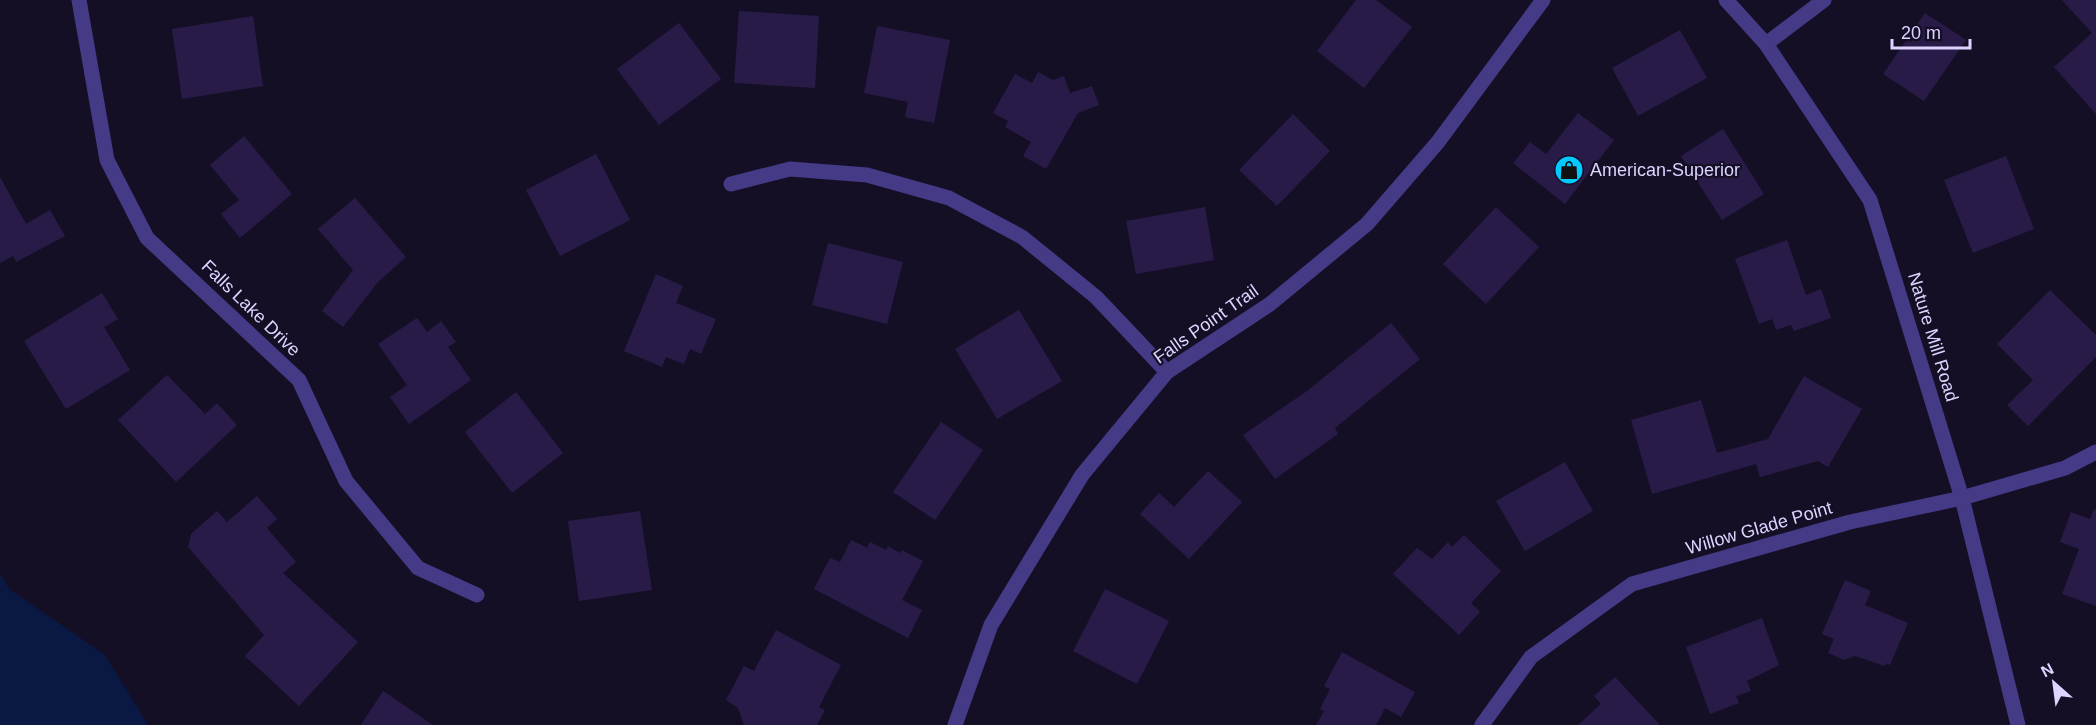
<svg xmlns="http://www.w3.org/2000/svg" width="2096" height="725" font-family="Arial,sans-serif">
  <rect width="100%" height="100%" fill="#150f26"/>
  <path fill="#0a1944" d="M0 573 9 589 105 655 148 725H0Z"/>
  <g fill="#291b47">
    <path d="M1356 0H1376L1412 27 1364 88 1317 51Z"/>
    <path d="M2062 0H2096V114L2054 67 2092 33Z"/>
    <path d="M739 11 819 16 815 88 734 83Z"/>
    <path d="M1925 13 1966 40 1924 101 1883 74Z"/>
    <path d="M253 16 263 86 182 99 172 29Z"/>
    <path d="M679 23 721 79 659 125 617 69Z"/>
    <path d="M877 26 950 40 934 123 905 117 908 102 864 93Z"/>
    <path d="M1680 30 1707 78 1638 116 1612 68Z"/>
    <path d="M1038 72 1053 80 1064 76 1070 93 1092 86 1099 105 1078 113 1046 169 1023 156 1031 142 1005 127 1008 121 993 113 1015 74 1032 83Z"/>
    <path d="M1578 113 1614 140 1565 204 1513 163 1530 142 1546 154Z"/>
    <path d="M1293 114 1330 151 1277 206 1239 170Z"/>
    <path d="M1723 129 1764 194 1722 220 1681 156Z"/>
    <path d="M244 136 292 194 240 238 221 214 239 200 210 165Z"/>
    <path d="M596 154 630 220 560 256 526 190Z"/>
    <path d="M2006 156 2034 229 1973 253 1944 180Z"/>
    <path d="M0 177 26 224 50 210 65 236 16 262 13 256 0 263Z"/>
    <path d="M355 198 406 257 378 282 343 327 322 311 353 270 318 229Z"/>
    <path d="M1205 207 1214 260 1136 274 1126 221Z"/>
    <path d="M1496 207 1539 247 1486 304 1443 264Z"/>
    <path d="M1787 240 1806 295 1821 289 1831 318 1794 331 1791 325 1776 330 1772 319 1759 324 1735 259Z"/>
    <path d="M828 243 903 262 887 324 812 305Z"/>
    <path d="M656 274 683 286 676 303 716 319 701 354 690 349 684 364 666 357 662 367 624 351Z"/>
    <path d="M2050 290 2096 335V357L2028 426 2007 405 2033 380 1997 344Z"/>
    <path d="M102 293 118 319 104 327 130 370 66 409 24 341Z"/>
    <path d="M1019 310 1062 381 997 419 955 349Z"/>
    <path d="M417 318 427 332 441 321 456 342 448 347 471 380 409 424 390 397 407 385 378 344Z"/>
    <path d="M1391 323 1420 359 1335 428 1338 434 1275 479 1243 435 1307 391Z"/>
    <path d="M167 375 205 414 217 403 237 425 176 482 118 420Z"/>
    <path d="M1804 376 1862 409 1828 467 1818 461 1760 477 1756 464 1652 494 1631 420 1701 400 1717 453 1768 439Z"/>
    <path d="M516 392 563 453 512 493 465 432Z"/>
    <path d="M941 422 983 450 935 520 893 492Z"/>
    <path d="M1565 462 1593 511 1525 551 1496 501Z"/>
    <path d="M1208 471 1242 502 1189 559 1140 514 1159 493 1174 507Z"/>
    <path d="M257 496 277 519 267 528 296 562 283 573 358 642 299 706 245 656 264 635 188 547 191 534 217 511 227 522Z"/>
    <path d="M2094 509 2096 510V606L2062 594 2079 549 2060 542 2071 512 2090 519Z"/>
    <path d="M640 511 652 590 579 601 568 521Z"/>
    <path d="M1464 535 1501 571 1471 603 1480 612 1459 635 1393 574 1417 548 1432 559 1448 542 1452 547Z"/>
    <path d="M851 540 867 548 870 542 886 550 888 546 900 553 902 550 923 561 902 600 922 610 908 638 814 589 830 558 840 562Z"/>
    <path d="M1845 580 1871 591 1865 605 1908 623 1890 665 1886 663 1885 666 1855 656 1844 660 1828 653 1834 639 1822 634Z"/>
    <path d="M1105 589 1169 621 1137 684 1073 651Z"/>
    <path d="M1762 618 1779 665 1747 681 1751 691 1736 696 1739 703 1710 714 1686 647Z"/>
    <path d="M776 630 841 665 819 707 825 710 817 725H744L738 708 726 700 744 666 754 671Z"/>
    <path d="M1342 652 1415 692 1401 717 1385 708 1376 725H1316L1324 711 1320 709 1330 689 1324 686Z"/>
    <path d="M1615 677 1660 725H1578L1601 704 1594 696Z"/>
    <path d="M383 691 433 725H361Z"/>
  </g>
  <g fill="none" stroke-linecap="round" stroke-linejoin="round">
    <g stroke="#453a85" stroke-width="15">
      <path d="M79 0 107 160 147 238 299 380 346 481 418 568 477 595"/>
      <path d="M1726 0 1766 44 1870 200 1962 498 2018 725"/>
      <path d="M1766 44 1824 0"/>
      <path d="M731 184 790 169 867 175 949 198 1022 237 1096 297 1167 372"/>
      <path d="M955 725 991 625 1082 475 1167 372 1270 304 1367 224 1438 142 1543 0"/>
      <path d="M1482 725 1531 657 1632 584 1850 522 1962 498 2065 468 2096 452"/>
    </g>
  </g>
  <defs>
    <g id="shop-disc" transform="scale(1.5)"><circle r="9.5" fill="#00caff" stroke="#150f26"/><path d="M-5-2.5h2.3a2.7 3.5 0 0 1 5.4 0H5L5.5 6h-11ZM-1.5-2.5h3a1.5 2.3 0 0 0-3 0Z" fill="#111"/></g>
  </defs>
  <g fill-rule="evenodd">
    <use href="#shop-disc" x="1569" y="170"/>
  </g>
  <g text-anchor="middle" stroke-width="4.5" stroke-linejoin="round" paint-order="stroke">
    <g font-size="18" fill="#ddd4ff" stroke="#150f26" text-anchor="start">
      <text x="1590" y="176">American-Superior</text>
    </g>
    <g font-size="18" fill="#ddd4ff" stroke="#150f26">
      <text transform="translate(251 308) rotate(44)" y="6">Falls Lake Drive</text>
      <text transform="translate(1206 324) rotate(-35)" y="6">Falls Point Trail</text>
      <text transform="translate(1933 337) rotate(73)" y="6">Nature Mill Road</text>
      <text transform="translate(1759 528) rotate(-16)" y="6">Willow Glade Point</text>
    </g>
  </g>
  <g transform="translate(2054 683) rotate(332)" stroke="#150f26" stroke-width="4.5" paint-order="stroke">
  <path d="M0-4.5L10 22L0 15L-10 22Z" fill="#ddd4ff"/>
  <text y="-9" font-size="16" font-weight="bold" text-anchor="middle" fill="#ddd4ff">N</text>
  </g>
  <path d="M1892 39v9h78v-9" fill="none" stroke="#ddd4ff" stroke-width="3"/>
  <text x="1901" y="39" font-size="18" fill="#ddd4ff" stroke="#150f26" stroke-width="4.5" paint-order="stroke">20 m</text>
</svg>
